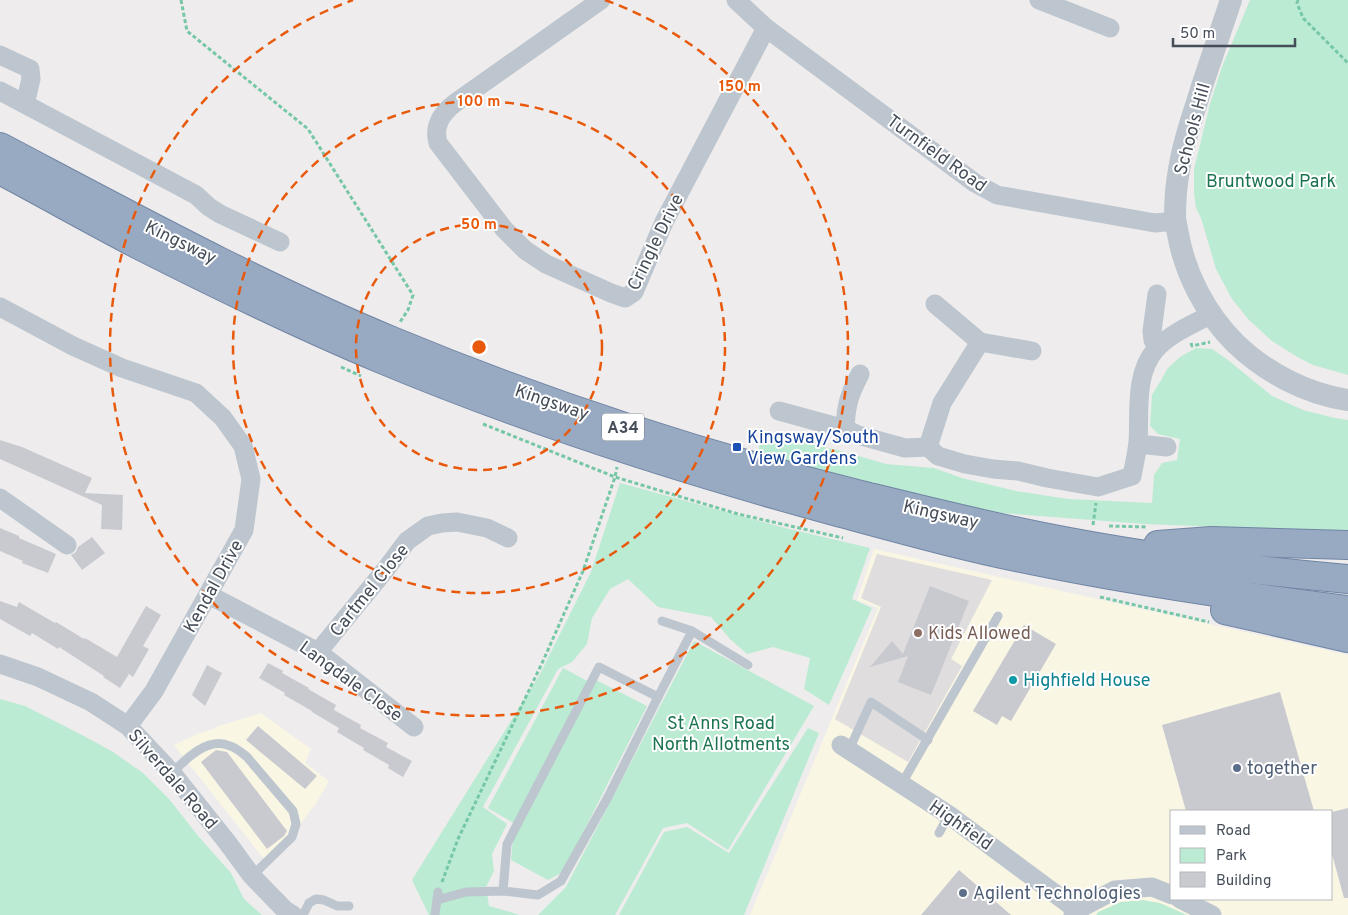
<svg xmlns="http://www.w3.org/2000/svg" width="1348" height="915" font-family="Overpass,sans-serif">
  <rect width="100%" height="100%" fill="#eeecec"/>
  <g fill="#faf6e4" fill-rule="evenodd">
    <path d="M874 549 1348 655V915H750L878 608 857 600ZM1172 811H1332V899H1172Z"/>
    <path d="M261 713 311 749 305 763 329 781 317 802 298 827 267 863 174 745 199 733 214 729 216 727Z"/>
  </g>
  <path fill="#dfdddd" d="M877 554 992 580 951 659 962 666 908 762 835 719 881 607 861 598Z"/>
  <g fill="#bbebd2">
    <path d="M1250 0H1348V375L1313 365 1299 358 1272 341 1249 320 1232 299 1216 269 1201 218 1196 208 1194 193V169L1210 104 1222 67Z"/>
    <path d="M1196 348 1212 349 1228 360 1272 396 1303 410 1335 418 1348 420V532L1145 524 1001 513 907 494 815 473 757 453 764 433 845 452 886 464 934 468 962 478 1016 491 1068 499 1152 503 1154 475 1162 463 1177 460 1180 439 1158 434 1150 426 1152 395 1160 382 1168 368 1180 357Z"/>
    <path d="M620 483 781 527 870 548 852 599 872 608 829 705 804 689 810 658 773 647 747 654 730 639 711 617 658 607 628 579 610 589 592 618 587 644 572 662 558 669 483 807 507 824 492 854 494 871 486 887 489 906 520 915H429L412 880 539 676 591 572Z"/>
    <path d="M694 641 814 706 728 850 687 823 663 828 615 915H538L566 887Z"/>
    <path d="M563 668 591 683 517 825 488 808Z"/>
    <path d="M596 680 647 706 563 872 548 880 511 860 513 839Z"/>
    <path d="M0 699 25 706 84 736 113 752 143 773 169 799 199 837 231 873 244 899 262 915H0Z"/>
    <path d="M808 728 819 733 744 915H619L664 832 687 827 729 853Z"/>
    <path d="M1143 900 1160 903 1187 915H1096L1098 912 1121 902Z"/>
  </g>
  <g fill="#c9cad0">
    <path d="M0 440 22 447 92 478 85 493 123 495 122 530 101 529 102 505 0 459Z"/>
    <path d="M0 528 19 536V538L56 554 48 573 22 563 23 561 0 551Z"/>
    <path d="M92 537 105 553 82 570 71 555 76 552 78 547Z"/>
    <path d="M930 586 969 601 931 695 898 682 908 656 870 667 892 641 903 654Z"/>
    <path d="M0 601 17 607 19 602 55 623 56 622 84 639 85 638 117 657 146 606 161 615 143 646 149 649 133 677 129 674 120 688 103 677 104 676 59 647 58 649 32 633 30 636 0 619Z"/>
    <path d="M1024 625 1056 644 1011 721 1002 716 997 725 973 711Z"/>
    <path d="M268 663 283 671 282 673 309 688 308 689 336 705 334 710 361 725 360 728 388 743 386 747 412 761 403 777 388 768 389 765 363 750 364 748 337 732 339 728 312 712V711L284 695 285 693 259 678Z"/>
    <path d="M207 665 222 673 205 706 192 695Z"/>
    <path d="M1280 692 1314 811H1186L1162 725Z"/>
    <path d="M258 726 317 776 305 789 246 740Z"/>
    <path d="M216 750 227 752 287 831 284 836 267 849 201 762Z"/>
    <path d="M1348 808V898H1344L1332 854V812Z"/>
    <path d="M959 870 1011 915H921Z"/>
  </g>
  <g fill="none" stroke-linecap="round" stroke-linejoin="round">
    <g stroke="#7085a5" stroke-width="30">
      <g id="trunk">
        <path d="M0 147C129 215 257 285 392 341 544 404 701 455 861 495 922 510 982 525 1043 537 1143 557 1246 570 1348 579"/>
        <path d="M0 170C47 195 93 221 139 245 218 285 298 324 379 358 527 420 680 469 834 511 901 529 968 548 1036 561 1139 582 1244 597 1348 610"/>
        <path d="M1158 545 1211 541 1348 545"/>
        <path d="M1225 610 1348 638"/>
      </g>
    </g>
    <g stroke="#75c7a6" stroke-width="3" stroke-dasharray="4 2.5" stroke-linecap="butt">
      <path d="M181 0 187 31 308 129 413 295 408 310 400 322"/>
      <path d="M1298 0 1297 3 1303 18 1348 63"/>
      <path d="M1191 343 1192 346 1210 342"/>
      <path d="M341 367 361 376"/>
      <path d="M483 424 615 477 738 514 843 538"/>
      <path d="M1093 525 1096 503"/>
      <path d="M1109 526 1148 527"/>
      <path d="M1100 597 1209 622"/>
      <path d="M442 882 458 839 543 661 583 571 615 477 617 467"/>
    </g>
    <g stroke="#bdc5ce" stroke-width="9">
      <path d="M692 631 748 665"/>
      <path d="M658 697 692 631 662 621"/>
      <path d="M849 750 871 702 928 740"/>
      <path d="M172 773C186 759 208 736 230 746 237 748 242 753 247 757L293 811 296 824 292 837 252 876"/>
      <path d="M901 785 998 616"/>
      <path d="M939 833 949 815"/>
      <path d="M437 900 466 892 503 891 507 844 599 667 658 697 608 797 561 881 538 895 503 891"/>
      <path d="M303 915 309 903 316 899 324 900 337 906H349"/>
      <path d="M435 915 438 892"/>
    </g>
    <g stroke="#bdc5ce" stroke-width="19">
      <path d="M601 0 455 103C442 113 433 125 438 143L504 229 525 250 546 264 611 293 625 298 634 292 664 222 766 28"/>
      <path d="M736 0 766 28 975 183 997 195 1155 223 1175 221"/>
      <path d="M1039 0 1110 28"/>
      <path d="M0 55 30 69 31 79 25 104"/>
      <path d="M0 91 196 195 209 207 220 214 280 242"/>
      <path d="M1157 294 1152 331 1153 340 1157 348"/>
      <path d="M935 304 980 342"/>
      <path d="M0 307 73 346 122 368 196 393 223 418 243 446 251 479 244 530 154 691 128 726"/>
      <path d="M860 374C849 395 846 405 845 429L858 435 905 448 928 447 938 456 965 464 993 469 1018 471 1047 478 1098 487 1132 476C1134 465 1137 453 1138 442 1140 412 1134 374 1156 349 1171 333 1193 324 1212 314"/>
      <path d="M779 411 845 429"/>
      <path d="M1138 444 1167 447"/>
      <path d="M928 447 942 403 980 342 1032 351"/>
      <path d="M0 498 67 545"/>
      <path d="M209 595 318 652 414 727"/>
      <path d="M318 652 386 569 407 541 428 526 442 523 457 522 487 528 508 538"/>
      <path d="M0 664 38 677 91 702 128 726 172 773 227 842 252 876 285 910 293 915"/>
      <path d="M841 745 949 815 1077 910"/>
      <path d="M1180 899 1212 915"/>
      <path d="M1073 915 1077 910 1115 890 1152 887 1172 895"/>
    </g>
    <path stroke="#bdc5ce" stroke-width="22" d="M1231 0C1221 29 1212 57 1202 86 1194 113 1183 141 1179 170 1176 185 1175 204 1175 219 1176 224 1177 229 1178 234 1185 274 1206 314 1235 343 1265 372 1306 394 1348 400"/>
    <use href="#trunk" stroke="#98aac2" stroke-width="28"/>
  </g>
  <g fill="none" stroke="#e8590c" stroke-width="2.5" stroke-dasharray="9 6">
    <circle cx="479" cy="347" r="123"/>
    <circle cx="479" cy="347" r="246"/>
    <path d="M605 0A369 369 0 1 1 353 0"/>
  </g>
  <rect fill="#1a4fb4" stroke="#fff" stroke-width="2" x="732" y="442" width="10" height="10" rx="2.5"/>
  <circle fill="#8d6e63" stroke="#fff" stroke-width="2" cx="918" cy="633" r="5"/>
  <circle fill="#0f9aa8" stroke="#fff" stroke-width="2" cx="1013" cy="680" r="5"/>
  <g fill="#5c6f8a" stroke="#fff" stroke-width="2">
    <circle cx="1237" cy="768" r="5"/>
    <circle cx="963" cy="893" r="5"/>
  </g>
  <g text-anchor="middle" stroke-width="4" stroke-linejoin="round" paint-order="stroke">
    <rect fill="#fff" stroke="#7d828a" stroke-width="1" x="602" y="413.5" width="42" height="27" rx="4"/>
    <g font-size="16" font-weight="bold" fill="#454d58">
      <text x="623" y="433">A34</text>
    </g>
    <g font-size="18" fill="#454d58" stroke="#fff">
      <text transform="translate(1192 129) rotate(-75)" y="6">Schools Hill</text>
      <text transform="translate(937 153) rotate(36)" y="6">Turnfield Road</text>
      <text transform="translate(181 242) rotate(26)" y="6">Kingsway</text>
      <text transform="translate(655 242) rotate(-64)" y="6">Cringle Drive</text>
      <text transform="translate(552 402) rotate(19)" y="6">Kingsway</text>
      <text transform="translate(941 514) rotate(13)" y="6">Kingsway</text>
      <text transform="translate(213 586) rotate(-61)" y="6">Kendal Drive</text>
      <text transform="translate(369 590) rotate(-51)" y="6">Cartmel Close</text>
      <text transform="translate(351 681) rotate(36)" y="6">Langdale Close</text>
      <text transform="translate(173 779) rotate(49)" y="6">Silverdale Road</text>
      <text transform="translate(961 825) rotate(35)" y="6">Highfield</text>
    </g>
    <g font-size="18" fill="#1b744f" stroke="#fff">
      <text x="1271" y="187">Bruntwood Park</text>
      <text x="721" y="729">St Anns Road<tspan x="721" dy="21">North Allotments</tspan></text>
    </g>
    <g font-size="18" fill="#164399" stroke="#fff" text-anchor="start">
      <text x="747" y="443">Kingsway/South<tspan x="747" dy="21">View Gardens</tspan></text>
    </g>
    <g font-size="18" fill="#785e54" stroke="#fff" text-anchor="start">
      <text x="928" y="639">Kids Allowed</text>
    </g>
    <g font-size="18" fill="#0d838f" stroke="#fff" text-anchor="start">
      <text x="1023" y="686">Highfield House</text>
    </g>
    <g font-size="18" fill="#4e5e75" stroke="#fff" text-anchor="start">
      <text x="1247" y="774">together</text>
      <text x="973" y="899">Agilent Technologies</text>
    </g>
  </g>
  <circle cx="479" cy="347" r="8" fill="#e8590c" stroke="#fff" stroke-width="2.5"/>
  <g font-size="15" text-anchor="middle" font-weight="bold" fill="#e8590c" stroke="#fff" stroke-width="4" stroke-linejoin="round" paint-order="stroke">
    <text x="740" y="91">150 m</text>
    <text x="479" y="106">100 m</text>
    <text x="479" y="229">50 m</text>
  </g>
  <rect x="1170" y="810" width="162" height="90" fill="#ffffff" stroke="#b5b8bc"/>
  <rect x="1180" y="826" width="25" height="8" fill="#bdc5ce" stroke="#b5b8bc"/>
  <text x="1216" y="835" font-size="15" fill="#454d58">Road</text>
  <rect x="1180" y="848" width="25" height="15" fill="#bbebd2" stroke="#b5b8bc"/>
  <text x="1216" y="860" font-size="15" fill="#454d58">Park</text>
  <rect x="1180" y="872" width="25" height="15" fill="#c9cad0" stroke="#b5b8bc"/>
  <text x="1216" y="885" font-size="15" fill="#454d58">Building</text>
  <path d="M1173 38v8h122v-8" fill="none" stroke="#454d58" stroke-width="2.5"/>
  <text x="1180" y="38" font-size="15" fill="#454d58" stroke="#ffffff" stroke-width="4" paint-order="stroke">50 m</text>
</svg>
